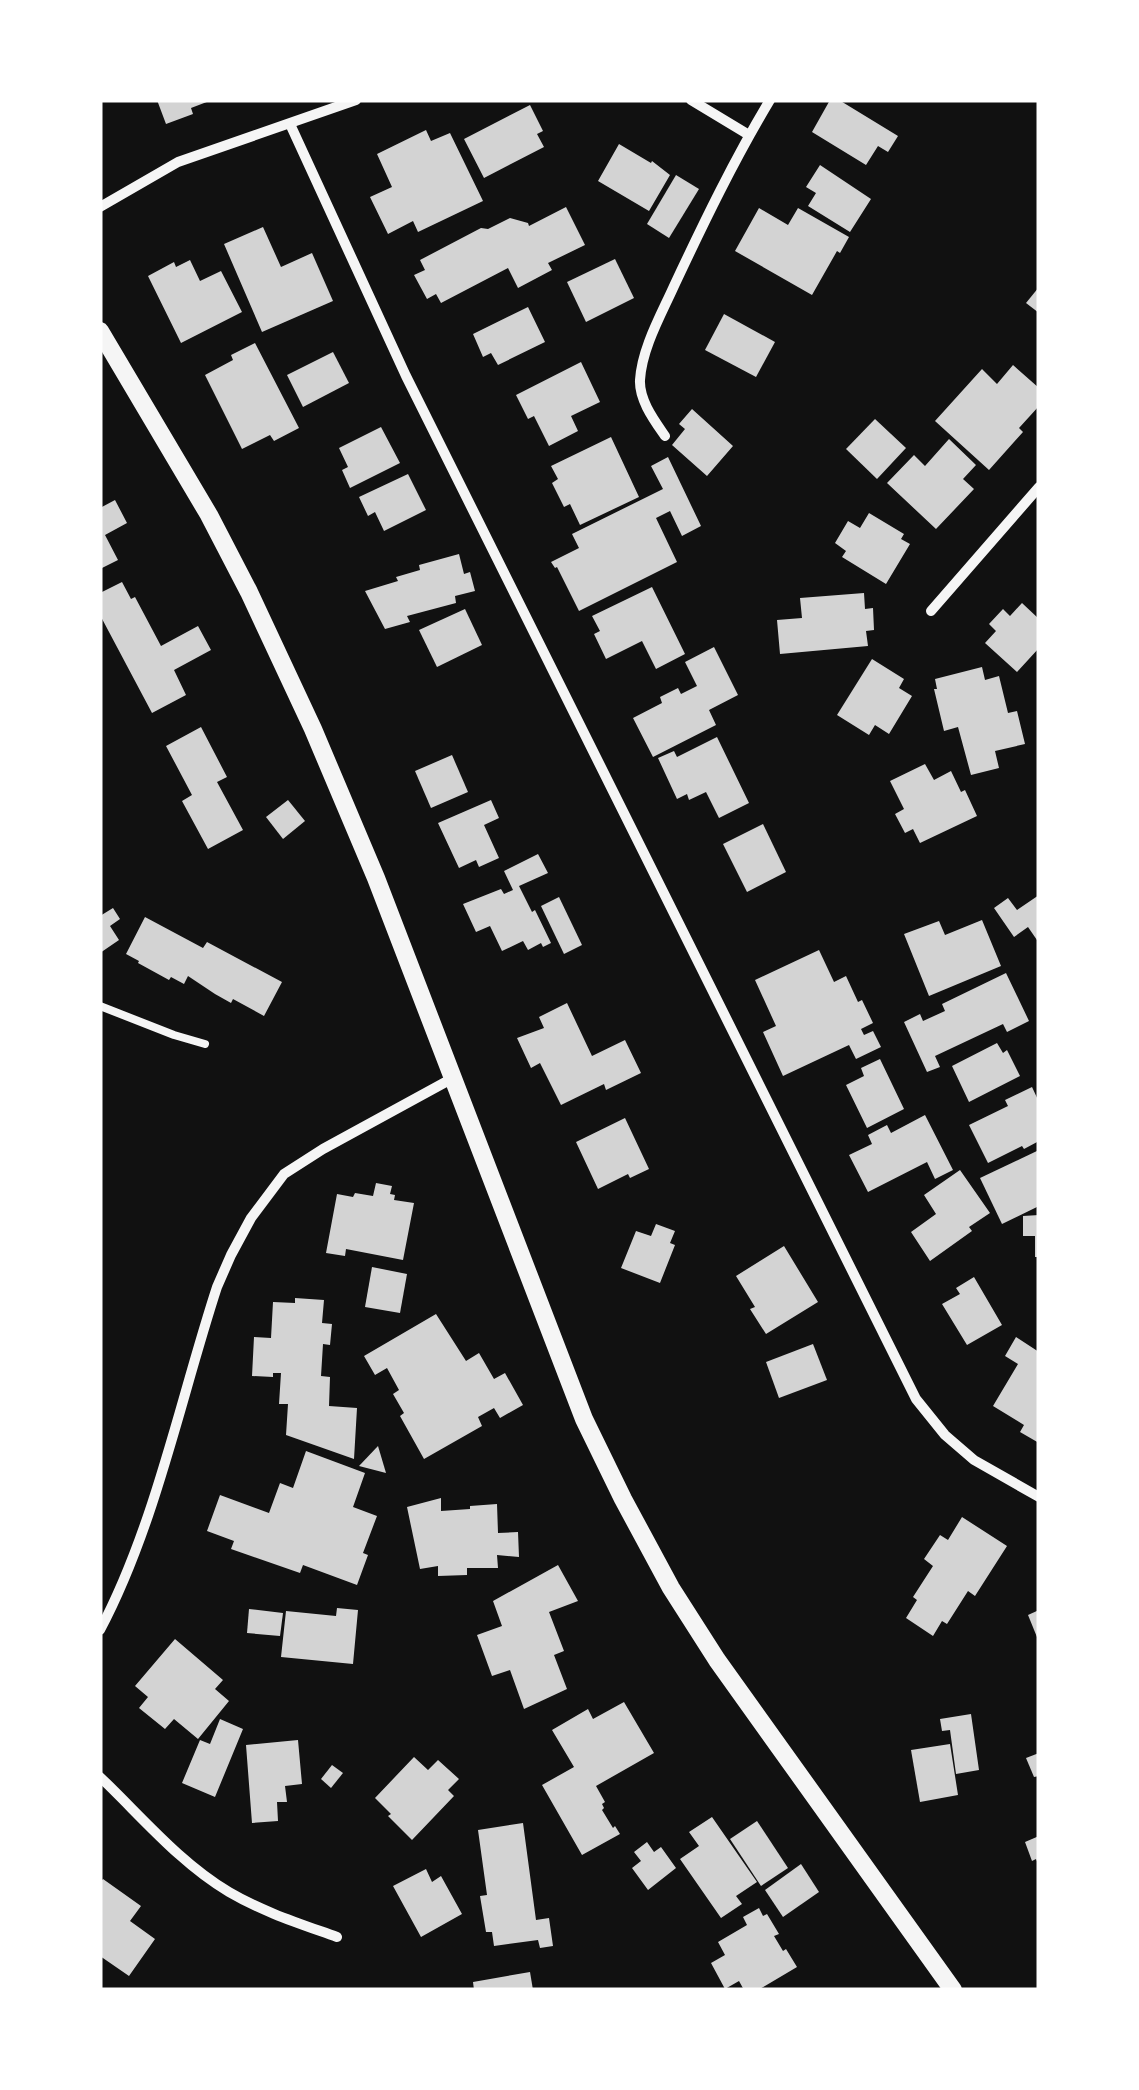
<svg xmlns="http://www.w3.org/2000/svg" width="1139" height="2090" font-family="'PT Sans Narrow',sans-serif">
  <rect width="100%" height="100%" fill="#111"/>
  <g fill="#d3d3d3">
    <path d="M157 100H212L191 108 193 114 166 124Z"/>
    <path d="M830 100H839L898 136 888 152 878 146 866 165 812 132Z"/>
    <path d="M530 105 543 131 537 134 544 147 484 178 464 139Z"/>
    <path d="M426 130 431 141 450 133 483 201 418 232 413 221 388 234 370 197 392 187 377 154Z"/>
    <path d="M619 144 651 163 652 161 670 175 649 211 598 181Z"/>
    <path d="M820 165 871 199 850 232 808 206 816 193 806 187Z"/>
    <path d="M676 175 699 189 669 238 647 224Z"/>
    <path d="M566 207 585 245 548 263 552 270 518 288 508 268 441 303 436 294 427 299 414 275 425 270 420 260 481 228 488 229 510 218 528 223 529 226Z"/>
    <path d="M759 208 788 225 798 208 849 237 840 253 837 251 812 295 735 251Z"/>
    <path d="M263 227 281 267 312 253 333 301 262 332 224 244Z"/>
    <path d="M615 259 634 298 586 322 567 282Z"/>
    <path d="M190 260 200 281 221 271 242 312 181 343 148 276 174 262 176 267Z"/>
    <path d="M1039 287V313L1026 303Z"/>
    <path d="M528 307 545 342 498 365 491 353 483 357 473 334Z"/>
    <path d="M724 314 775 342 756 377 705 350Z"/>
    <path d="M255 343 299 428 274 441 270 435 242 449 205 375 233 360 231 355Z"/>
    <path d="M333 352 349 383 303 407 287 375Z"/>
    <path d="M581 362 600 402 571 416 578 431 549 446 534 416 528 419 516 395Z"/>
    <path d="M1013 365 1039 388V406L1019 428 1023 432 989 470 935 421 982 369 997 384Z"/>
    <path d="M692 409 733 446 707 476 672 445 685 429 679 424Z"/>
    <path d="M875 419 906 448 877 479 846 449Z"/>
    <path d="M381 427 400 463 350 488 342 470 348 467 339 448Z"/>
    <path d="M611 437 639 497 580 525 570 504 564 507 552 483 558 479 551 466Z"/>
    <path d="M949 439 976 465 963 479 974 489 936 529 887 483 914 455 925 466Z"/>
    <path d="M668 457 701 526 682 536 670 511 656 518 677 562 579 611 557 567 555 568 551 562 579 548 572 534 663 489 651 466Z"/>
    <path d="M408 474 426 510 384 531 375 512 368 516 359 497Z"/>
    <path d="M115 500 127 523 105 535 118 560 100 569V508Z"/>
    <path d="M869 513 904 534 901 539 910 544 886 584 842 557 846 551 835 543 848 521 860 528Z"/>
    <path d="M459 554 464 574 470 572 475 591 455 596 456 603 407 616 410 622 385 629 365 591 398 581 396 577 420 570 419 565Z"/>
    <path d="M122 582 131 599 135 597 161 646 198 626 211 650 174 670 186 695 152 713 100 615V593Z"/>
    <path d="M652 587 685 654 656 669 642 641 606 659 594 634 600 631 592 616Z"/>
    <path d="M864 593 865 609 873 608 874 630 866 631 868 646 780 654 777 620 802 618 800 598Z"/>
    <path d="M1022 603 1039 619V648L1017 672 985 643 996 631 989 624 1003 609 1010 616Z"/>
    <path d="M465 609 482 645 437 667 419 630Z"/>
    <path d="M714 647 738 695 709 710 716 725 653 757 633 718 662 703 660 697 678 688 681 694 697 686 685 662Z"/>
    <path d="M872 659 904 679 899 688 912 696 889 734 875 725 869 735 837 715Z"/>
    <path d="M982 667 985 680 999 676 1008 713 1017 711 1025 744 995 751 999 768 971 775 958 727 944 731 934 689H937L935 679Z"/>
    <path d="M201 727 227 777 217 782 243 830 208 849 182 801 192 795 166 746Z"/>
    <path d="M717 737 749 803 719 818 706 792 689 800 687 794 677 799 658 758 674 751 677 757Z"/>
    <path d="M452 755 468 792 431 808 415 771Z"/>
    <path d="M925 764 934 780 951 771 961 792 965 790 977 816 920 843 913 829 905 833 895 814 904 809 890 781Z"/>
    <path d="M288 800 305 821 283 839 266 817Z"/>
    <path d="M491 800 499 818 484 825 499 858 479 867 476 860 459 868 438 823Z"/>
    <path d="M763 824 786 872 747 892 723 844Z"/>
    <path d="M538 854 548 873 519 886 532 912 535 910 551 943 543 947 541 943 528 950 523 941 502 951 490 926 476 932 463 904 501 889 504 894 513 890 504 871Z"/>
    <path d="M1039 895V943L1028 927 1014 937 994 908 1008 898 1017 910Z"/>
    <path d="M559 897 582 945 564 954 541 906Z"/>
    <path d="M113 908 120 919 110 926 119 940 100 953V916Z"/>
    <path d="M145 917 203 948 207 942 282 982 264 1016 233 999 231 1003 215 994 188 976 184 984 171 977 169 980 138 963 139 961 126 954Z"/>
    <path d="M982 920 1001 966 929 996 904 934 939 921 945 935Z"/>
    <path d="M819 950 834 982 846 976 858 1002 862 1000 873 1023 861 1029 864 1035 873 1031 881 1047 856 1059 849 1045 783 1076 763 1032 776 1026 755 980Z"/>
    <path d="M1006 973 1029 1021 1007 1032 1003 1024 935 1056 940 1067 927 1072 904 1022 920 1014 923 1021 945 1011 942 1004Z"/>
    <path d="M567 1003 592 1056 625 1040 641 1073 606 1090 604 1084 561 1105 540 1063 531 1068 517 1038 544 1028 539 1017Z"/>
    <path d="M997 1043 1003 1053 1007 1050 1020 1076 969 1102 952 1066Z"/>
    <path d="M880 1059 904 1109 867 1128 846 1085 864 1076 861 1068Z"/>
    <path d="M1032 1087 1039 1102V1141L1024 1149 1022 1146 988 1163 969 1125 1008 1106 1005 1100Z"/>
    <path d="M925 1115 953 1170 935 1179 927 1162 868 1192 849 1155 872 1144 868 1135 887 1125 891 1133Z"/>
    <path d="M625 1118 649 1169 630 1178 628 1174 598 1189 576 1142Z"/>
    <path d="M1039 1150V1206L1002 1224 980 1178Z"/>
    <path d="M960 1170 990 1213 969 1227 972 1231 930 1261 911 1232 936 1214 924 1195Z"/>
    <path d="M376 1183 392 1186 390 1194 395 1195 394 1200 414 1203 403 1260 346 1249 345 1256 326 1253 337 1194 353 1197 355 1193 373 1196Z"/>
    <path d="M1039 1215V1257H1035V1236H1023V1216Z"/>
    <path d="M656 1224 675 1231 670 1243 675 1245 660 1283 621 1268 636 1231 651 1236Z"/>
    <path d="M784 1246 818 1302 766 1334 750 1309 755 1307 736 1276Z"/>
    <path d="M372 1267 407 1274 400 1313 365 1307Z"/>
    <path d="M974 1277 1002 1325 967 1345 942 1304 960 1294 956 1288Z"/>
    <path d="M295 1298 324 1300 322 1323 332 1324 330 1345 323 1344 321 1376 330 1377 329 1406 357 1408 354 1459 286 1435 288 1404H279L281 1373H273V1377L252 1376 254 1337 271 1338 273 1302 295 1303Z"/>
    <path d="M436 1314 466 1361 479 1353 494 1379 505 1373 523 1405 500 1418 494 1408 478 1417 482 1426 424 1459 400 1416 404 1413 393 1394 399 1390 387 1368 375 1375 364 1356Z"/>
    <path d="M1016 1337 1039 1352V1443L1020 1432 1024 1425 993 1406 1018 1364 1005 1356Z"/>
    <path d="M813 1344 827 1380 779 1398 766 1362Z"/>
    <path d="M378 1446 386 1473 359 1466Z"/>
    <path d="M306 1451 365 1473 353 1507 377 1516 363 1553 368 1555 357 1585 303 1565 300 1573 231 1549 234 1541 207 1531 220 1495 269 1513 280 1483 293 1488Z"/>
    <path d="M441 1498V1511L470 1509V1506L497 1504 498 1533 518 1532 519 1557 497 1555 498 1568H467V1575L438 1576V1566L420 1569 407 1507Z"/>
    <path d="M962 1517 1007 1546 975 1596 968 1591 947 1624 942 1621 933 1636 906 1618 917 1600 913 1597 933 1566 924 1559 940 1535 948 1540Z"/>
    <path d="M558 1565 578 1601 549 1612 564 1651 554 1655 567 1689 524 1709 510 1670 492 1676 477 1635 502 1626 493 1601Z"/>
    <path d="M337 1608 358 1610 353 1664 281 1657 286 1611 336 1616Z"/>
    <path d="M249 1609 283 1613 280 1636 247 1633Z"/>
    <path d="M1039 1610V1642L1028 1615Z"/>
    <path d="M175 1639 223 1680 215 1689 229 1701 198 1739 174 1719 165 1729 139 1708 148 1697 135 1686Z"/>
    <path d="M624 1702 654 1753 596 1786 605 1802 602 1804 604 1808 602 1810 613 1828 615 1826 620 1834 582 1855 542 1785 574 1767 552 1730 588 1709 593 1719Z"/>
    <path d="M971 1714 979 1770 956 1774 950 1730 942 1731 940 1719Z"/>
    <path d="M220 1719 243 1729 215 1797 182 1783 200 1740 210 1744Z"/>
    <path d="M298 1740 302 1784 285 1786 287 1802H277L278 1821 252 1823 246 1745Z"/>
    <path d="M950 1744 958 1795 920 1802 911 1750Z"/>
    <path d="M1039 1753V1776L1034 1777 1026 1758Z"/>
    <path d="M414 1757 428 1770 438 1760 459 1779 448 1790 454 1796 412 1840 388 1816 391 1814 375 1798Z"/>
    <path d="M332 1765 343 1773 331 1788 321 1779Z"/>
    <path d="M712 1817 757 1882 736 1896 742 1904 721 1918 680 1859 699 1846 689 1832Z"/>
    <path d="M757 1821 788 1868 761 1886 730 1839Z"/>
    <path d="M523 1823 536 1920 549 1918 553 1946 540 1948 538 1940 494 1946 492 1932H486L480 1896 487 1895 478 1830Z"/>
    <path d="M1039 1836V1866L1036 1859 1032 1861 1025 1842Z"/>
    <path d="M647 1842 654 1852 661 1847 676 1868 648 1890 632 1868 641 1861 634 1852Z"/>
    <path d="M801 1864 819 1892 783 1917 765 1890Z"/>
    <path d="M426 1869 432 1882 441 1876 462 1914 421 1937 393 1886Z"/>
    <path d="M103 1879 141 1906 130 1921 155 1939 129 1976 100 1956V1883Z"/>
    <path d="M759 1908 763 1916 767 1914 779 1934 774 1936 783 1951 786 1949 797 1967 758 1990H744L739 1981 725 1989 711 1963 725 1955 718 1942 747 1925 743 1917Z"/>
    <path d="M530 1972 533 1990H474L473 1982Z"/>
  </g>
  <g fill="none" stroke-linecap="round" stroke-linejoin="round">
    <path stroke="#f5f5f5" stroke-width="8" d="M100 1006 174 1035 205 1044"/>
    <g stroke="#f5f5f5" stroke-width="10">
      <path d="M691 100 749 135"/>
      <path d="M290 124 406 376 916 1399 945 1435 974 1460 1039 1497"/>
      <path d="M100 207 178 162 356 100"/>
      <path d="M665 436C654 420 639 400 640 380 642 348 661 315 674 286 704 222 734 160 770 100"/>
      <path d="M931 611 1039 487"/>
      <path d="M100 1630C155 1526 180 1400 217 1287L231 1255 251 1218 284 1174 323 1149 453 1078"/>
      <path d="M100 1777C141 1816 180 1863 229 1892 263 1912 301 1924 337 1937"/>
    </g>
    <path stroke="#f5f5f5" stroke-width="18" d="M100 331 209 515 249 592 313 729 376 878 584 1419 623 1499 671 1588 717 1660 953 1990"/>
  </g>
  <rect width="1139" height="2090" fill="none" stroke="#ffffff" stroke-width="205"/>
</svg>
